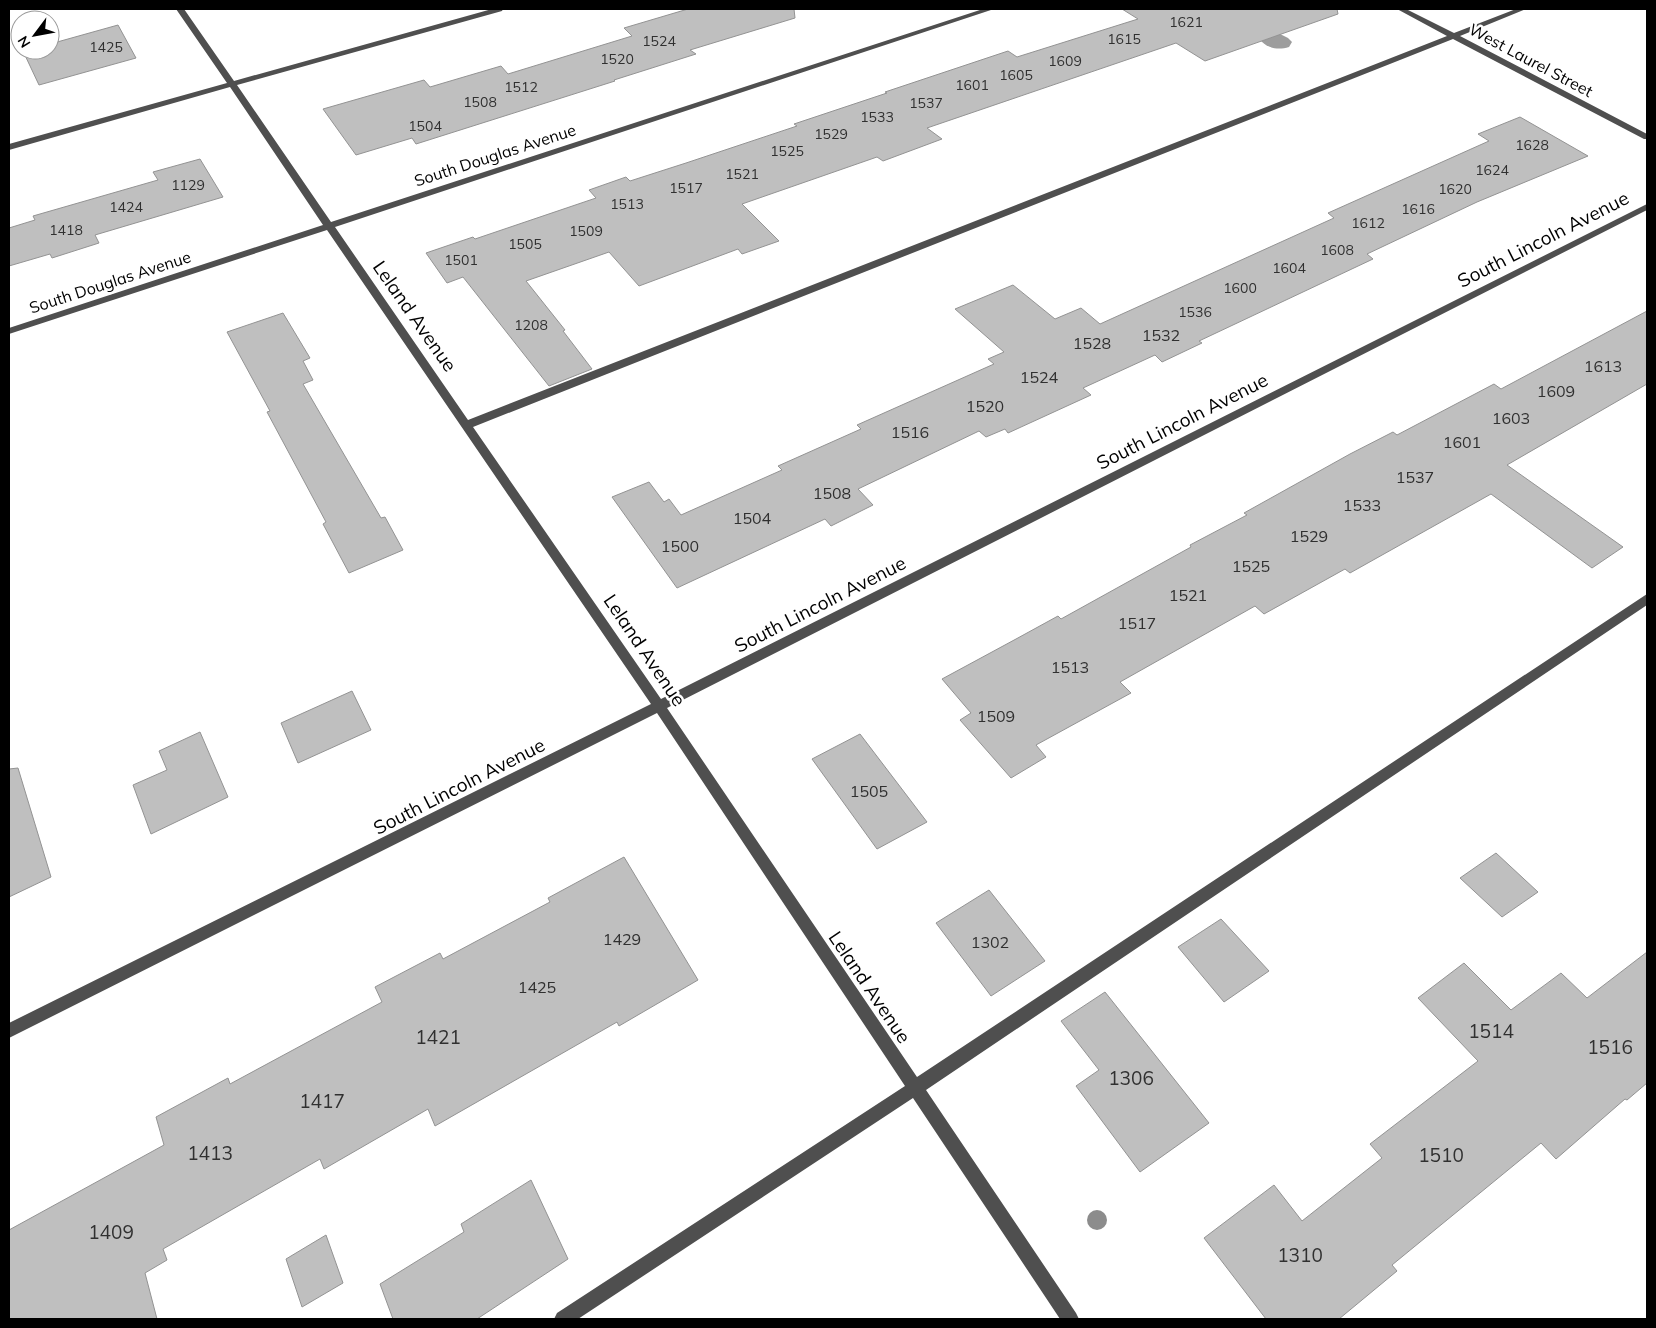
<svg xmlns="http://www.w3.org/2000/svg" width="1656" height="1328" font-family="Mulish,sans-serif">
  <rect width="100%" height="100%" fill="#fff"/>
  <path fill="#9d9d9d" d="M1280 34 1288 38 1292 42 1289 47C1279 50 1269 49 1261 41Z"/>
  <g fill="#bfbfbf" stroke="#939393">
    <path d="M688 9H794L795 18 690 50 696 54 614 80 615 81 416 144 412 138 356 155 323 109 424 80 430 87 501 66 508 74 632 36 624 28Z"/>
    <path d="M1122 9H1337L1338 14 1205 61 1176 43 927 128 942 139 883 161 877 157 742 204 779 241 742 254 738 249 639 286 609 252 526 281 565 330 563 331 592 369 549 386 463 277 447 283 426 253 473 237 475 239 596 198 589 190 626 177 630 181 686 163 797 126 794 124 887 93 885 92 1008 51 1017 57 1138 19Z"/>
    <path d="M118 25 136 58 39 85 23 51 50 50V44Z"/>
    <path d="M1520 117 1588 156 1477 202 1367 254 1373 259 1199 341 1202 343 1162 362 1155 355 1083 388 1091 395 1008 433 1005 429 986 437 979 431 858 489 873 505 831 526 825 519 677 588 612 497 649 482 664 502 669 499 681 515 782 470 778 466 861 429 857 425 994 364 988 359 1004 352 955 309 1013 285 1055 319 1081 308 1100 324 1334 218 1328 213 1489 141 1478 134Z"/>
    <path d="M200 159 223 197 95 235 99 243 52 258 50 254 9 266V228L35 220 33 216 158 180 153 172Z"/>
    <path d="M1647 311V384L1507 465 1623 547 1592 568 1491 494 1350 573 1345 569 1264 614 1255 606 1120 682 1131 693 1036 745 1046 757 1011 778 960 720 971 713 942 679 1016 639 1058 616 1061 619 1135 578 1191 547 1190 545 1247 515 1244 513 1350 454 1393 432 1397 435 1494 384 1501 389Z"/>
    <path d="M283 313 310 358 303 361 313 380 303 384 381 518 385 517 403 550 349 573 323 524 326 522 267 412 270 411 227 332Z"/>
    <path d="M352 691 371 730 298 763 281 723Z"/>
    <path d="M200 732 228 797 151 834 133 785 167 770 159 751Z"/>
    <path d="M860 734 927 822 877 849 812 759Z"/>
    <path d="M18 768 51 877 9 897V769Z"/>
    <path d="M1496 853 1538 892 1502 917 1460 878Z"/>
    <path d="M624 857 698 980 619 1026 617 1022 435 1126 428 1109 324 1169 320 1159 163 1249 167 1260 145 1273 157 1319H9V1230L164 1145 156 1117 228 1078 230 1084 382 1002 375 987 440 953 443 959 550 902 548 898Z"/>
    <path d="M989 890 1045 961 991 996 936 923Z"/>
    <path d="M1221 919 1269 971 1224 1002 1178 947Z"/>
    <path d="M1647 952V1083L1627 1100 1625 1099 1556 1159 1541 1143 1392 1265 1397 1271 1339 1319H1266L1204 1238 1274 1185 1302 1221 1382 1158 1370 1144 1478 1061 1418 998 1464 963 1511 1010 1561 973 1587 998Z"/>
    <path d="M1105 992 1209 1123 1140 1172 1076 1086 1099 1070 1061 1021Z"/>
    <path d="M531 1180 568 1259 477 1319H393L380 1284 464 1232 461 1224Z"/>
    <path d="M326 1235 343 1283 302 1307 286 1259Z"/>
  </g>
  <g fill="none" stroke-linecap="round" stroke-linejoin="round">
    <path fill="#4f4f4f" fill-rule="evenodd" d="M176 9H184L234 81 492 9H503L502 11 237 85 331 222 983 9H994L335 227 468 420 1447 36 1397 9H1406L1454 33 1516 9H1526L1460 36 1647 134V139H1644L1453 39 473 427 661 699 1647 204V210L667 708 917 1077 1647 594V605L926 1090 1076 1313 1079 1319H1060L913 1098 578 1319H554L557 1313 905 1086 657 713 9 1038V1023L651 704 327 230 9 334V328L323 225 230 87 9 150V144L227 83Z"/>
  </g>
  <circle fill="#8c8c8c" cx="1097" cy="1220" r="10"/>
  <g text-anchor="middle" stroke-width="5" stroke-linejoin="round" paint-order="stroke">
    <g font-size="14" fill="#303030">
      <text x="1186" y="27">1621</text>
      <text x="1124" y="44">1615</text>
      <text x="659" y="46">1524</text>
      <text x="106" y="52">1425</text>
      <text x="617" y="64">1520</text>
      <text x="1065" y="66">1609</text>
      <text x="1016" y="80">1605</text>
      <text x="972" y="90">1601</text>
      <text x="521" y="92">1512</text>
      <text x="480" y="107">1508</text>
      <text x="926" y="108">1537</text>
      <text x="877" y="122">1533</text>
      <text x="425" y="131">1504</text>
      <text x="831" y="139">1529</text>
      <text x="1532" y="150">1628</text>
      <text x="787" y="156">1525</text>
      <text x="1492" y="175">1624</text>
      <text x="742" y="179">1521</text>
      <text x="188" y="190">1129</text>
      <text x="686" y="193">1517</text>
      <text x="1455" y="194">1620</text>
      <text x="627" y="209">1513</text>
      <text x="126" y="212">1424</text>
      <text x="1418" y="214">1616</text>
      <text x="1368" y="228">1612</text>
      <text x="66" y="235">1418</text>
      <text x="586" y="236">1509</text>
      <text x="525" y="249">1505</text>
      <text x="1337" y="255">1608</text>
      <text x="461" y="265">1501</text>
      <text x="1289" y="273">1604</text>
      <text x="1240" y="293">1600</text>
      <text x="1195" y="317">1536</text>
      <text x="531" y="330">1208</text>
    </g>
    <g font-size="16" fill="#000" stroke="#fff">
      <text transform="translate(1531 60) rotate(28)" y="6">West Laurel Street</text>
      <text transform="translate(495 155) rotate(-18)" y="6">South Douglas Avenue</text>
      <text transform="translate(110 282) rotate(-18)" y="6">South Douglas Avenue</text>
    </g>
    <g font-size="16" fill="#303030">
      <text x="1161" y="341">1532</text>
      <text x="1092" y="349">1528</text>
      <text x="1603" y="372">1613</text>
      <text x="1039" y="383">1524</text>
      <text x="1556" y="397">1609</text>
      <text x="985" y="412">1520</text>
      <text x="1511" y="424">1603</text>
      <text x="910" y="438">1516</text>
      <text x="1462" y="448">1601</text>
      <text x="1415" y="483">1537</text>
      <text x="832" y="499">1508</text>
      <text x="1362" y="511">1533</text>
      <text x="752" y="524">1504</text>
      <text x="1309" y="542">1529</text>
      <text x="680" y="552">1500</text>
      <text x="1251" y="572">1525</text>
      <text x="1188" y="601">1521</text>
      <text x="1137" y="629">1517</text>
      <text x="1070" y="673">1513</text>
      <text x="996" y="722">1509</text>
      <text x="869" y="797">1505</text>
      <text x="622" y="945">1429</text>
      <text x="990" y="948">1302</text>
      <text x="537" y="993">1425</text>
    </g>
    <g font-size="19" fill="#000" stroke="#fff">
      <text transform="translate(1543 239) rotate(-27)" y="7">South Lincoln Avenue</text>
      <text transform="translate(415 316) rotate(55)" y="7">Leland Avenue</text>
      <text transform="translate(1182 421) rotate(-27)" y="7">South Lincoln Avenue</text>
      <text transform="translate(820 604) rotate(-27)" y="7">South Lincoln Avenue</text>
      <text transform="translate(645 650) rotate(56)" y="7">Leland Avenue</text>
      <text transform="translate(459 786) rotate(-27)" y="7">South Lincoln Avenue</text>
      <text transform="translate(870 987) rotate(56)" y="7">Leland Avenue</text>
    </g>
    <g font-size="19" fill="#303030">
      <text x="1491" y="1038">1514</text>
      <text x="438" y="1044">1421</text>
      <text x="1610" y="1054">1516</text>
      <text x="1131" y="1085">1306</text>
      <text x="322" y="1108">1417</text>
      <text x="210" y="1160">1413</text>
      <text x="1441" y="1162">1510</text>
      <text x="111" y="1239">1409</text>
      <text x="1300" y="1262">1310</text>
    </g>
  </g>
  <rect width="1656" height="1328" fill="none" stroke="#000000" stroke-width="20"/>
  <g transform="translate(35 35) rotate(238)"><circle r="24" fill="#ffffff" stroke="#999999"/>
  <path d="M0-4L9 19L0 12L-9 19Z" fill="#000000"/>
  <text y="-8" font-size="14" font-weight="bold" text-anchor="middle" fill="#000000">N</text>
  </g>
</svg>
